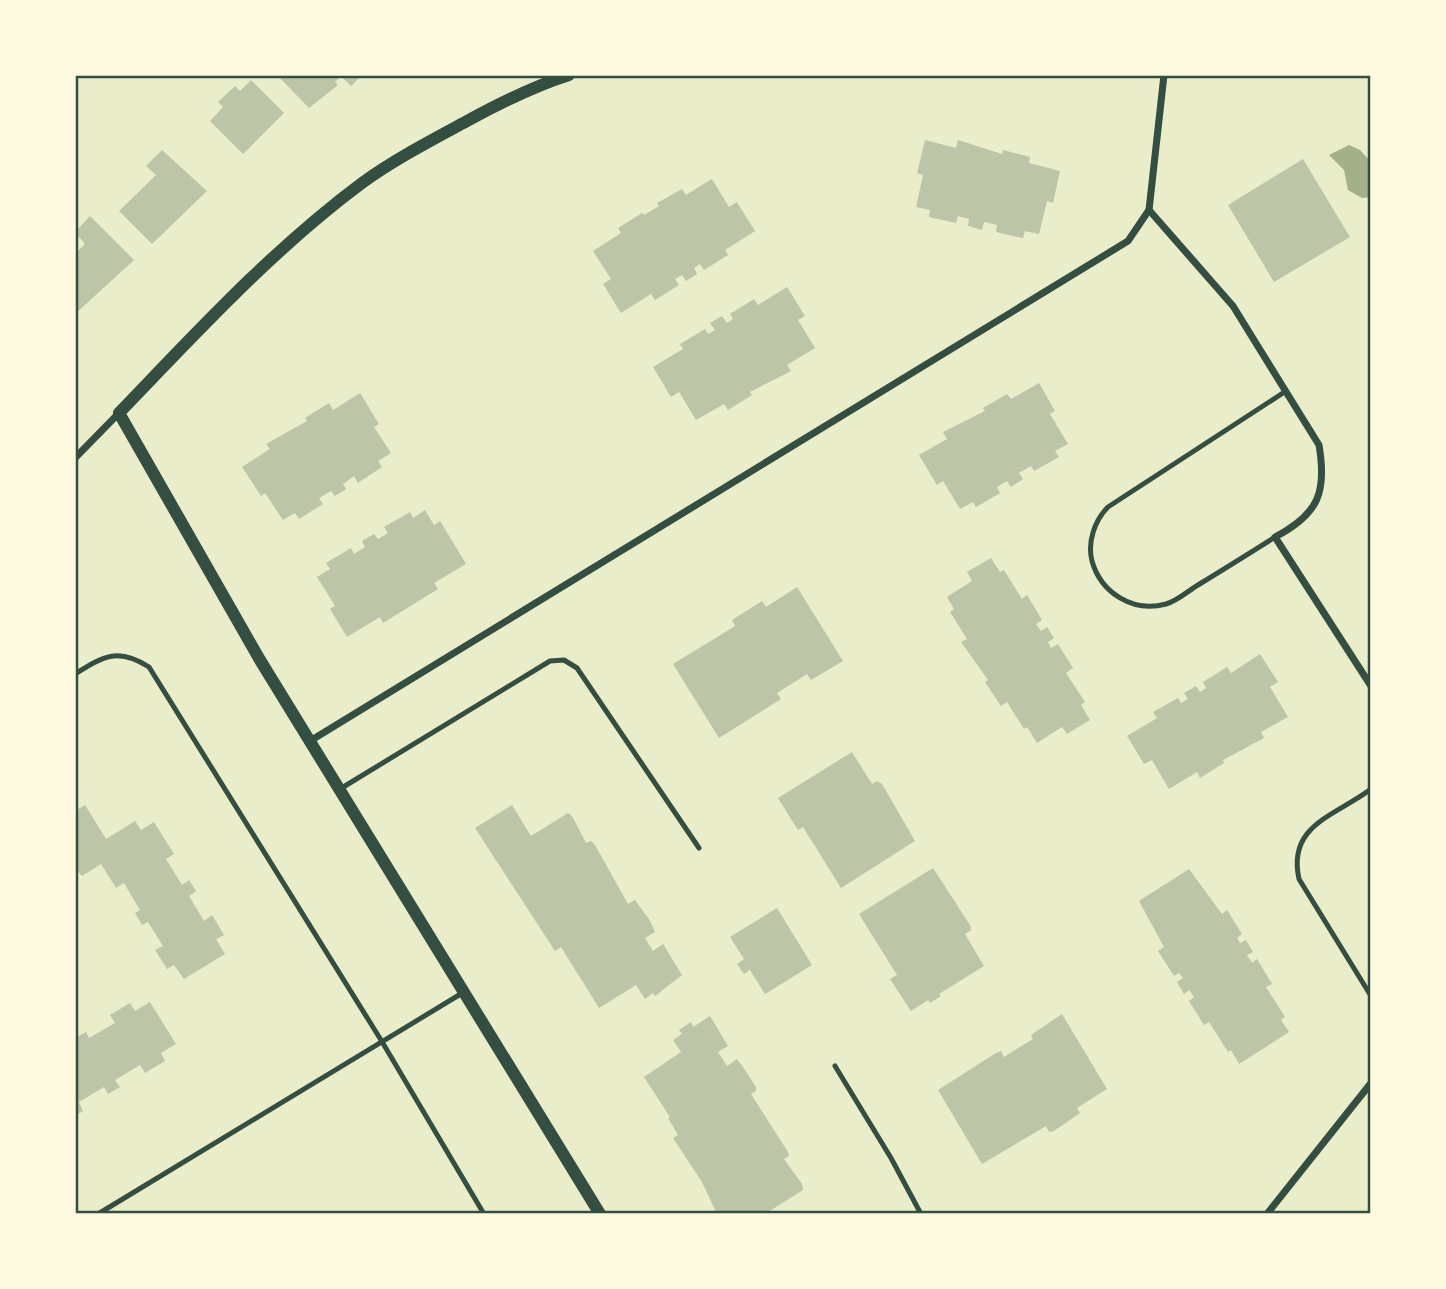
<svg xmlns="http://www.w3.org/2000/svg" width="1446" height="1289" font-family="'Varela Round',sans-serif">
  <rect width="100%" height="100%" fill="#e9edc9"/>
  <path fill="#a3b18a" d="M1349 145 1360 150 1371 162V197L1362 198 1348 190 1344 170 1329 155Z"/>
  <g fill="#bcc5a7">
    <path d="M277 75H362L351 86 341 76 335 82 338 85 309 108Z"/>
    <path d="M251 80 284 113 243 154 210 121 223 107 218 102 235 86 240 91Z"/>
    <path d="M925 140 956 148 958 140 1002 154 1003 150 1030 157 1029 163 1060 171 1053 203 1047 201 1039 234 1025 231 1023 238 996 232 997 225 984 222 982 230 968 226 969 219 958 216 956 223 929 217 930 210 916 207 923 175 917 173Z"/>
    <path d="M162 150 207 191 152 244 119 211 156 175 146 166Z"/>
    <path d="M1303 159 1350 237 1274 282 1228 205Z"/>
    <path d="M712 179 729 207 737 202 755 231 725 250 728 255 704 270 700 264 694 268 697 274 686 281 682 275 675 279 679 285 655 300 651 294 621 313 603 284 611 279 593 251 621 233 618 228 642 213 644 215 659 206 657 203 682 189 686 195Z"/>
    <path d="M90 216 134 260 75 314V254L85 244 75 232Z"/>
    <path d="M787 287 805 316 798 320 815 348 787 365 791 371 750 392 752 395 728 410 724 404 696 420 679 392 671 397 653 367 683 349 680 344 705 329 708 334 715 330 710 323 722 316 727 323 733 319 730 314 754 299 758 305Z"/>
    <path d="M1039 383 1055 411 1050 414 1068 444 1055 451 1059 457 1034 471 1031 466 1019 473 1023 479 1011 487 1007 481 997 487 1000 493 976 507 973 502 960 509 943 481 937 485 919 455 947 439 943 432 985 411 983 408 1007 394 1011 399Z"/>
    <path d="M360 393 379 424 374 427 391 453 378 461 382 467 358 483 354 476 343 484 346 489 335 496 331 491 319 498 323 504 299 519 295 513 283 520 265 493 261 496 242 467 270 449 266 444 307 421 305 418 329 403 333 410Z"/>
    <path d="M425 510 434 525 440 521 466 564 434 583 438 589 383 623 380 617 347 637 330 609 335 606 317 577 330 569 326 563 351 548 354 554 365 547 362 541 374 534 378 539 388 533 384 527 410 512 413 518Z"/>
    <path d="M991 558 1000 572 1004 570 1022 599 1027 595 1042 620 1036 624 1041 631 1047 627 1054 638 1048 642 1051 648 1058 644 1073 668 1066 673 1085 702 1081 705 1090 720 1067 734 1062 727 1037 743 1027 727 1024 729 1007 702 1001 706 985 682 988 680 961 642 967 639 950 612 954 609 947 597 972 581 967 572Z"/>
    <path d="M797 587 843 661 811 680 807 674 777 693 781 699 719 738 673 664 735 626 732 620 762 601 766 607Z"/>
    <path d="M1260 654 1278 682 1270 687 1288 717 1261 732 1264 738 1223 760 1224 763 1200 778 1197 772 1169 789 1152 760 1144 764 1127 736 1157 718 1153 712 1178 698 1181 703 1188 699 1184 693 1196 686 1200 692 1206 688 1203 682 1227 667 1231 673Z"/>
    <path d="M852 752 872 784 877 781 882 784 915 841 841 888 803 827 798 830 778 798Z"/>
    <path d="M85 805 106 839 135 821 141 830 154 822 174 854 166 859 182 885 189 880 196 891 189 896 204 921 212 915 224 935 216 939 225 954 184 979 174 965 167 969 155 950 163 946 148 922 142 925 135 913 140 910 124 883 116 888 101 864 82 876 75 869V811Z"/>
    <path d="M512 805 531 836 568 813 572 816 586 843 591 841 595 845 628 904 635 900 649 919 655 932 645 938 653 951 663 944 682 975 655 996 653 993 645 999 636 985 599 1008 561 947 555 951 475 828Z"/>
    <path d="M933 868 970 925 971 930 965 934 984 966 939 994 941 996 930 1003 928 1000 911 1011 890 979 897 975 859 914Z"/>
    <path d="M1189 869 1222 914 1227 910 1242 934 1237 938 1240 943 1246 940 1253 952 1247 955 1252 963 1257 959 1272 984 1266 987 1285 1017 1281 1020 1289 1032 1239 1064 1231 1050 1228 1052 1209 1022 1204 1025 1189 1001 1194 997 1189 990 1184 994 1177 982 1183 978 1179 973 1174 976 1158 951 1164 947 1139 901Z"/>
    <path d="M777 908 812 965 765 994 750 970 744 974 737 964 744 959 730 937Z"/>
    <path d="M150 1002 176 1044 161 1053 165 1061 145 1073 140 1065 115 1080 120 1087 108 1094 104 1087 79 1102 83 1111 75 1116V1048L78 1046 75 1038 86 1032 89 1038 115 1023 110 1015 130 1003 135 1011Z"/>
    <path d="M1062 1014 1107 1089 1077 1108 1080 1113 1054 1131 1049 1132 1046 1126 982 1164 938 1090 996 1053 1001 1051 1004 1057 1033 1039 1031 1035Z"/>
    <path d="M710 1016 728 1046 718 1052 727 1066 737 1059 745 1070 756 1087V1091L751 1094 788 1152 789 1156 784 1159 802 1184 803 1190 765 1214H717L702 1182 673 1138 678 1135 668 1118 670 1117 644 1077 681 1052 673 1040 682 1034 679 1030 691 1022 693 1027Z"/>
  </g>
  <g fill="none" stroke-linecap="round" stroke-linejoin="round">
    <g stroke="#344e41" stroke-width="5">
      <path d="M1275 537C1250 553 1224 569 1198 585 1188 591 1177 601 1166 604 1133 613 1101 593 1092 561 1087 542 1095 520 1108 507L1286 391"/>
      <path d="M75 674C104 656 118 647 149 667L381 1040 484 1214"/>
      <path d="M340 789 550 661 564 660 577 668 699 848"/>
      <path d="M1371 789C1335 816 1287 825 1299 879L1371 996"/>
      <path d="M835 1066 891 1158 921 1214"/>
      <path d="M98 1214 464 992"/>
    </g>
    <g stroke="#344e41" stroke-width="7">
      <path d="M1149 210 1233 306 1319 445C1327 492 1319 514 1275 537L1371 686"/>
      <path d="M75 458 119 413"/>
      <path d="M310 741 1128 241 1149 210 1164 75"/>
      <path d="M1267 1214 1371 1083"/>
    </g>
    <path stroke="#344e41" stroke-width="12" d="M569 75C534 86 500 103 467 121 432 140 395 159 362 183 272 250 197 332 119 413L260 660 600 1214"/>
  </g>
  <rect width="1446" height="1289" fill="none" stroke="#fefae0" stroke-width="154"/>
  <rect x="77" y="77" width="1292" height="1135" fill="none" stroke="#344e41" stroke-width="2.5"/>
</svg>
